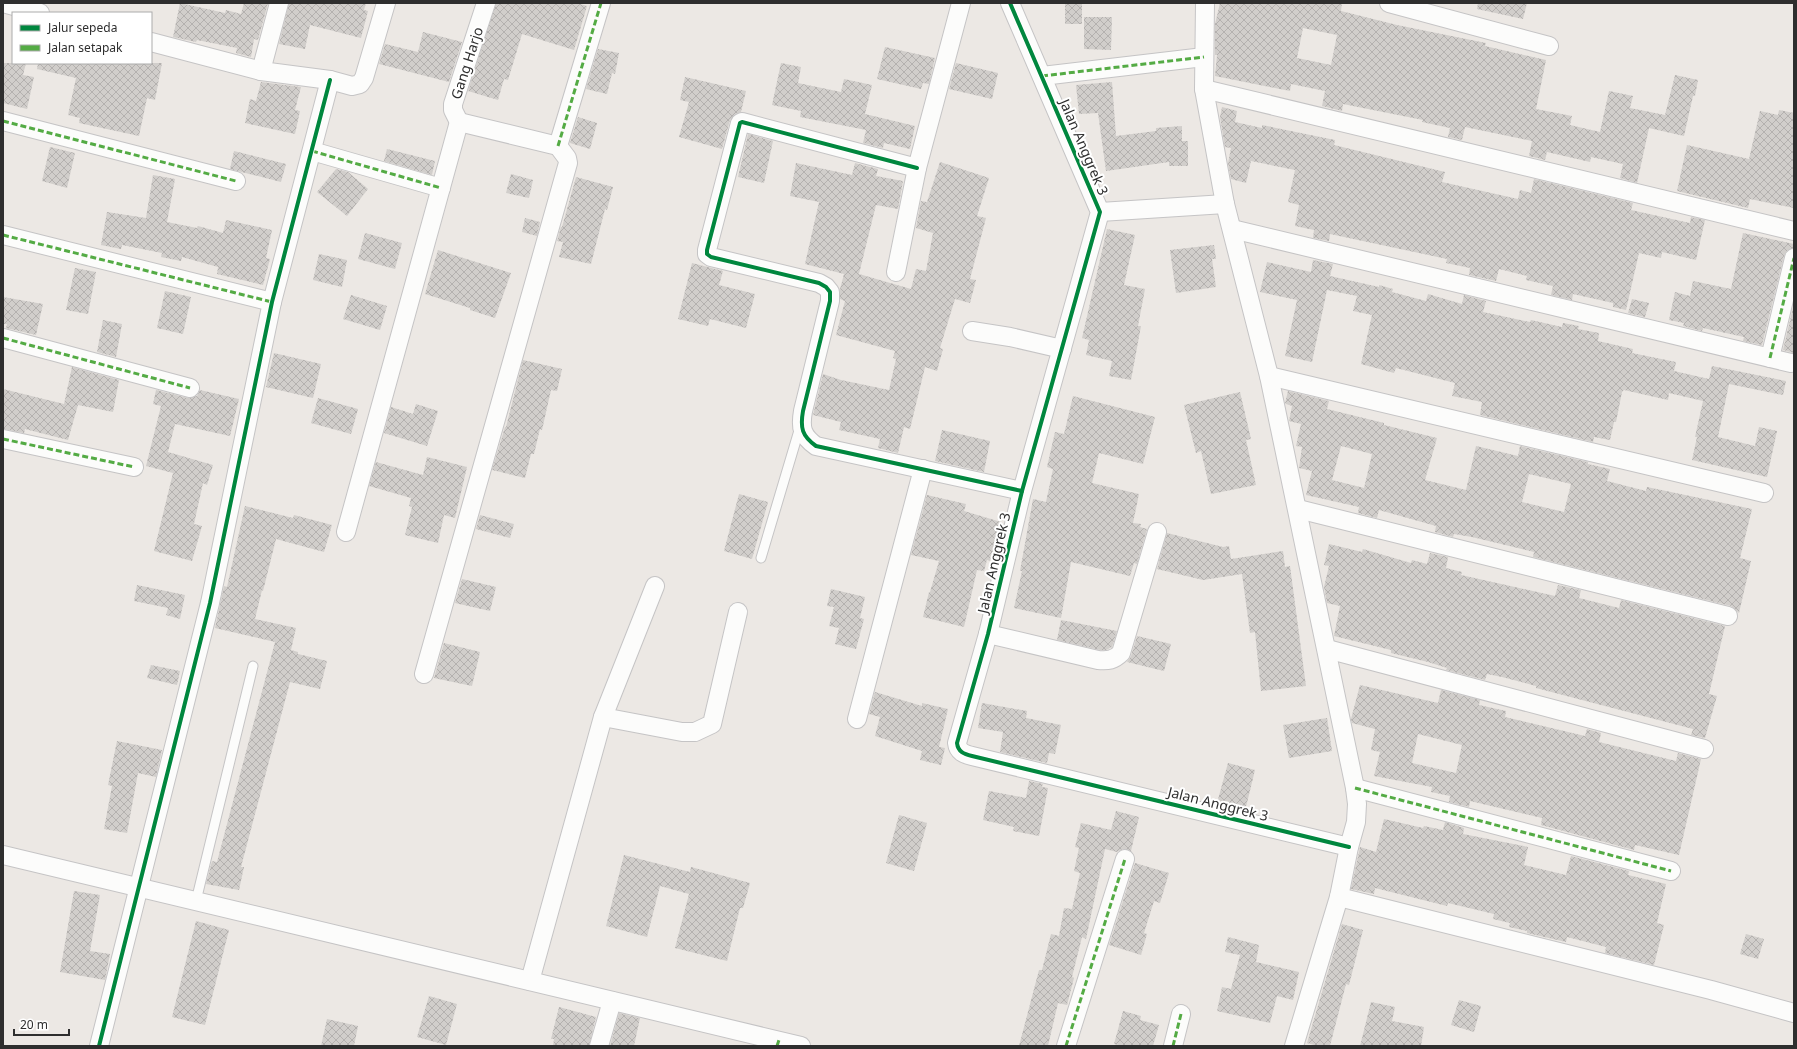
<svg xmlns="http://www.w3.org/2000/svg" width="1797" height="1049" font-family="'Noto Sans',sans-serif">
  <defs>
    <pattern id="building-cross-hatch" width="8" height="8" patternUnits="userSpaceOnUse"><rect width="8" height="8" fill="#d1cecb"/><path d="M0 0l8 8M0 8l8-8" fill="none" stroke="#b4b1af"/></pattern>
  </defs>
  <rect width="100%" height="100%" fill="#ece8e4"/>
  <g fill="url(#building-cross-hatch)" fill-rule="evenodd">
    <path d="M180 3 225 13 226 10 241 14 244 3H268L258 40 254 39 251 57 236 53 237 48 197 40 196 42 173 37Z"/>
    <path d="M289 3H366L364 10 368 11 361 38 310 25 305 49 279 44Z"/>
    <path d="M496 3H577L587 6 574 50 522 34 508 80 504 79 498 100 468 91Z"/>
    <rect x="1065" y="3" width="17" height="21"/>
    <path d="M1220 3H1342L1341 11 1397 25 1486 43 1485 46 1546 60 1536 109 1572 116 1570 125 1600 132 1609 91 1633 96 1630 108 1665 115 1675 75 1698 80 1695 96H1693L1684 136 1649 128 1637 183 1620 178 1623 164 1591 157 1590 162 1547 152 1545 160 1529 156 1532 141 1465 127 1462 140 1448 137 1450 128 1422 122 1423 120 1343 104 1342 111 1322 106 1325 91 1291 84 1290 91 1215 76 1217 55H1215V24ZM1303 28 1337 35 1331 65 1297 58Z"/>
    <path d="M1478 3H1527L1523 19 1477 9Z"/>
    <path d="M1084 17H1112L1111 50 1084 49Z"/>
    <path d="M423 32 462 42 449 82 379 64 385 44 418 52Z"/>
    <path d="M885 47 935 58 929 84 923 83 921 89 877 79Z"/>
    <path d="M598 49 619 53 615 74 612 73 607 94 586 89Z"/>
    <path d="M3 63H26L23 75 34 77 27 109 3 103Z"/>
    <path d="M38 63H162L155 100 147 98 139 136 79 123 80 118 68 115 76 78 37 69Z"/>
    <path d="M781 63 801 67 798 83 841 92 844 79 872 85 865 114 915 126 910 149 884 143 883 148 863 143 866 130 800 117 801 111 772 105Z"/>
    <path d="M956 63 998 73 992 99 949 89Z"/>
    <path d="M685 77 746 91 741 112 735 114 730 120 722 149 679 137 689 102 680 100Z"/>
    <path d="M261 82 301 87 295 110 300 111 295 134 245 123 250 99 256 101Z"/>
    <path d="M1112 82 1116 136 1156 131V128L1182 126V141H1188V166H1169V162L1106 171 1098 113 1079 114 1076 85Z"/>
    <path d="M1222 107 1237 111 1235 122 1262 128V125L1335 140 1334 145 1445 172 1442 182 1518 199 1520 190 1531 193 1534 179 1633 203 1631 210 1690 223 1691 217 1705 220 1696 260 1662 252 1661 258 1639 253 1626 310 1613 307V303L1573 294 1572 300 1551 295 1553 286 1526 280 1527 276 1499 269 1496 281 1469 275 1470 268 1446 263 1447 259 1330 234 1329 241 1313 238 1314 230 1295 226 1299 205 1288 202 1295 170 1251 161 1246 183 1231 179 1228 163 1231 148 1225 147 1220 117Z"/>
    <path d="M1779 110 1794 113V208L1750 199 1748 208 1677 191 1687 145 1749 159 1760 111 1778 115Z"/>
    <path d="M578 117 597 123 590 149 570 143Z"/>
    <path d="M748 134 773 141 764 183 738 177Z"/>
    <path d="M50 147 75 153 67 188 42 181Z"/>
    <path d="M387 149 435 161 432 175 384 161Z"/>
    <path d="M234 151 286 164 281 182 230 169Z"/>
    <path d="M940 162 989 178 977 216 986 218 970 279 976 280 970 303 955 299 940 348 943 349 937 371 925 367 910 429 904 427 898 453 878 448 880 439 839 430 841 422 813 415 823 374 841 380 889 390 896 359 893 358 895 351 836 335 845 301 840 299V289L844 274 805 264 819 202 790 196 796 163 852 175 855 163 878 169 876 176 903 181 898 209 876 205 859 274 911 289 916 269 926 271 933 233 916 228 921 201 927 202Z"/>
    <path d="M336 169 348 172 368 189 347 216 317 192Z"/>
    <path d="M511 174 533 180 529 198 506 193Z"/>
    <path d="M153 175 175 179 167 222 197 228 198 226 223 233 226 220 272 230 266 258 270 259 263 285 217 274 218 267 182 257 181 261 161 257 162 253 122 245 121 249 101 245 107 212 146 218Z"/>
    <path d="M576 177 613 187 607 210 605 209 591 264 559 257 563 242 557 241 561 227H562Z"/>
    <path d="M525 218 540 222 537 236 522 232Z"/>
    <path d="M1107 229 1135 235 1124 285 1145 289 1138 326H1141L1131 380 1109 376 1112 361 1086 355 1089 340 1082 338Z"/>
    <path d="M365 233 402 243 395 269 358 259Z"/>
    <path d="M1743 233 1794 244V248L1787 251 1784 256 1762 345 1743 341 1744 337 1703 328 1702 331 1683 326 1684 323 1669 320 1675 292 1690 296 1693 281 1731 289Z"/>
    <path d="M1214 245 1216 259H1212L1216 287 1176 293 1170 250Z"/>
    <path d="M438 250 511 273 495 318 470 310V308L425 294Z"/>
    <path d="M319 254 347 260 342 287 313 280Z"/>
    <path d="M1313 260 1333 264 1330 276 1379 287V285L1393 289 1392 292 1426 301 1428 294 1462 304 1464 295 1486 301 1483 312 1530 322 1531 320 1562 327 1563 323 1579 326 1578 329 1599 333 1598 341 1633 349 1632 353 1676 362 1674 371 1709 379 1712 366 1786 381 1783 395 1729 384 1718 437 1755 446 1759 427 1777 431 1767 477 1692 460 1697 437H1695L1703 401 1669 393 1668 400 1624 390 1622 392 1616 422H1614L1610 440 1594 437 1593 442 1480 415 1482 402 1452 396 1455 383 1396 368 1394 373 1361 364 1372 315 1353 311 1357 296 1327 290 1312 362 1285 356 1297 300 1260 292 1267 262 1311 272Z"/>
    <path d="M692 263 723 271 719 285 755 294 746 328 710 319 708 326 678 319Z"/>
    <path d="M75 268 96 272 88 314 66 310Z"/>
    <path d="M165 291 191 297 183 334 157 328Z"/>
    <path d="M351 295 387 306 380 330 343 319Z"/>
    <path d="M3 297 43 304 36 335 6 328 7 324H3Z"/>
    <path d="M1632 299 1649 303 1645 317 1628 313Z"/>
    <path d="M1794 303V353L1783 350Z"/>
    <path d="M103 320 122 324 116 357 97 352Z"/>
    <path d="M274 353 321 364 313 398 266 387Z"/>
    <path d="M523 360 562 369 557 391 551 390 542 430 540 429 534 454H531L525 478 492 470 505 427H506Z"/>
    <path d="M72 367 119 380 113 412 78 405 68 440 25 429 24 433 3 429V389L64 404Z"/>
    <path d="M156 390 188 398 197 396 200 390 239 399 230 436 175 424 168 452 213 465 207 485 203 483 194 524 202 526 192 561 154 551 173 473 146 466 161 406 153 404Z"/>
    <path d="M1288 391 1329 401 1327 409 1384 423V425L1437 438 1425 480 1466 490 1476 446 1518 456 1520 446 1588 462V464L1610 469 1607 481 1646 491 1647 487 1752 509 1740 558 1751 561 1739 613 1731 606 1533 557 1534 552 1472 537 1454 534 1453 537 1435 532 1436 526 1379 510 1377 518 1358 513 1359 507 1306 495 1312 471 1299 468 1302 447 1296 446 1301 424 1289 421 1292 406 1286 404 1285 403ZM1341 446 1372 454 1364 488 1332 480ZM1529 474 1571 484 1564 512 1522 502Z"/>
    <path d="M1240 392 1251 439 1246 440 1256 485 1211 494 1201 451 1196 453 1184 405Z"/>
    <path d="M1073 396 1155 417 1143 464 1099 453 1092 483 1139 494 1133 523 1141 524 1140 527 1147 529 1137 564 1134 563 1130 576 1071 562 1061 618 1014 608 1022 571H1020L1033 499 1046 502 1053 469 1047 467 1055 432 1064 434Z"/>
    <path d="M318 398 358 409 351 434 311 423Z"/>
    <path d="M416 404 438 411 427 446 384 433 391 407 413 414Z"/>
    <path d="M942 430 990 441 984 472 935 461Z"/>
    <path d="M427 457 467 467 455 518 444 515 438 543 405 535 412 507 409 506 411 498 369 486 376 462 423 475Z"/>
    <path d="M739 494 768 502 752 559 724 551Z"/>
    <path d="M927 495 966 504 964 511 1001 522 990 561 987 560 984 571 977 570 964 627 923 617 929 592H930L939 561 911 555Z"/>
    <path d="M245 506 293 518 294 515 332 525 324 552 276 539 263 591 262 590 255 619 296 628 291 650 298 652V654L327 661 320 689 290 682 241 867H244L239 890 206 884 212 861 217 862 275 642 215 628 224 586 227 587Z"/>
    <path d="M480 515 514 524 510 538 476 529Z"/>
    <path d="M1167 533 1223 547 1229 546 1231 559 1283 551 1285 567 1290 566 1306 686 1261 691 1255 632 1250 633 1242 574 1203 580 1157 569Z"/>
    <path d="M1329 544 1362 552 1363 549 1411 563 1412 560 1427 564 1430 553 1448 557 1446 568 1462 572 1461 575 1555 596 1558 585 1581 590 1579 598 1619 608 1621 600 1725 626 1709 694 1717 696 1705 738 1691 735 1693 729 1536 688V686L1502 677 1487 674 1485 680 1446 670 1447 668 1428 662 1391 653V650L1334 636 1340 606 1327 603 1324 587 1329 566 1324 565Z"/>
    <path d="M462 579 496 587 490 611 455 603Z"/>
    <path d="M137 585 185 595 180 619 166 615 168 608 134 601Z"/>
    <path d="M831 589 865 597 860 618 864 619 856 649 835 644 839 628 829 626 834 607 827 606Z"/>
    <path d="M1061 620 1117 631 1112 647 1106 650H1100L1057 640Z"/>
    <path d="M1137 636 1171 644 1164 671 1127 662 1131 656Z"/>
    <path d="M444 643 480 652 472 686 434 678Z"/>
    <path d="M151 665 180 671 177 685 147 678Z"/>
    <path d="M1360 685 1438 703 1441 690 1480 700 1479 705 1506 711 1505 717 1585 736 1587 729 1601 733 1599 742 1676 761 1678 753 1701 759 1679 855 1635 845 1634 850 1541 825 1542 818 1470 801 1469 807 1449 802 1450 796 1431 792 1432 787 1374 776 1380 752 1371 750 1375 729 1352 723 1351 719ZM1418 734 1462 745 1456 773 1412 763Z"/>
    <path d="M875 692 922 706V703L948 709 939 747 945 748 941 765 920 760 922 751 875 736 880 717 869 714Z"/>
    <path d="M982 703 1027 711 1026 718 1061 725 1055 754 1049 753 1047 763 1000 752 1003 732 978 728Z"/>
    <path d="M1327 718 1332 751 1289 758 1283 725Z"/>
    <path d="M117 741 162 750 156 777 138 773 127 833 104 829 112 786 108 785Z"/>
    <path d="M1228 763 1255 770 1245 811 1217 803Z"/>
    <path d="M1029 781 1043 784 1042 787 1048 788 1039 836 1013 831 1014 827 983 820 989 791 1026 798Z"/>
    <path d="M1116 811 1139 817 1131 851 1123 849 1117 852 1105 849 1086 939 1082 937 1072 977 1074 978 1067 1005 1058 1003 1048 1046H1019L1039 970H1042L1051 934 1059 936 1064 908 1072 909 1080 873 1074 871 1079 848 1075 847 1081 823 1111 830Z"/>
    <path d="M899 815 927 823 914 871 886 863Z"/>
    <path d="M1384 819 1423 828 1424 826 1443 830 1445 822 1464 828 1463 834 1528 847 1524 865 1566 875 1571 856 1629 871 1628 875 1666 884 1657 923 1664 925 1654 965 1605 953 1606 947 1567 937 1566 942 1527 933V931L1509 927 1510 923 1493 919 1494 914 1448 903 1447 906 1375 888 1374 894 1351 889 1360 847 1376 852Z"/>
    <path d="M624 855 690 872 691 867 750 883 743 908H740L727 961 675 948 689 894 660 886 647 937 606 926Z"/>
    <path d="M1135 863 1169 873 1160 903 1154 901 1144 933 1147 934 1141 955 1109 945Z"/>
    <path d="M74 891 100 895 90 951 110 954 105 980 60 972Z"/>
    <path d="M196 921 229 930 205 1025 172 1017Z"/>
    <path d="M1342 924 1363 930 1349 985 1346 984 1330 1046H1318L1307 1043Z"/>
    <path d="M1746 934 1764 939 1758 959 1740 954Z"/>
    <path d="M1228 937 1259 945 1256 962 1299 972 1293 1000 1277 996 1270 1023 1217 1011 1222 987 1231 989 1240 955 1225 952Z"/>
    <path d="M429 996 457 1004 446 1045 417 1037Z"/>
    <path d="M1459 1000 1481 1006 1474 1032 1451 1025Z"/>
    <path d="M1371 1002 1395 1007 1392 1021 1424 1027 1421 1046H1360Z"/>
    <path d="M559 1007 596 1017 589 1046H553L554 1039H551Z"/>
    <path d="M1123 1011 1141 1016 1140 1020 1159 1025 1153 1046H1123L1114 1044Z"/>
    <path d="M619 1013 640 1018 634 1046H610Z"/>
    <path d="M327 1019 358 1026 354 1046H321Z"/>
  </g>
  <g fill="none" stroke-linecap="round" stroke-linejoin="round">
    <g stroke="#c5c4c5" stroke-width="11">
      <g id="lane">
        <path d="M761 558 800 427"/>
        <path d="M196 901 253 666"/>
      </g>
    </g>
    <g stroke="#c5c4c5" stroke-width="20">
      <g id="street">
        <path d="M3 3 40 13"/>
        <path d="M1010 3 1100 212 1022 491 988 634 957 743C958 752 964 754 972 756L1349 847"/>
        <path d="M1205 3 1204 89 1225 204 1269 376 1355 788 1357 804 1356 822 1349 847 1339 897 1294 1046"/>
        <path d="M1389 3 1549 46"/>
        <path d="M151 42 261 71 330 80 352 86 360 84 364 78 386 3"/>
        <path d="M261 71 279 3"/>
        <path d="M1042 76 1204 57"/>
        <path d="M1204 89 1794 231"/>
        <path d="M3 121 236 181"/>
        <path d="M459 122 453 110V104L486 3"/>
        <path d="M558 146 601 3"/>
        <path d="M312 151 441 188"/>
        <path d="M917 168 742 122 740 123 707 250V254L711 257 819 283 826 287 830 292V301L803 411C800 428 802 436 816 446L1022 491"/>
        <path d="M1100 212 1225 204"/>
        <path d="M1232 229 1791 363"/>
        <path d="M3 235 272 302"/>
        <path d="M896 272 917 168 961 3"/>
        <path d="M972 331 1010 337 1062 349"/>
        <path d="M3 338 190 388"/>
        <path d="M1770 358 1794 258"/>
        <path d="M1269 376 1764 493"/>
        <path d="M3 439 134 467"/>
        <path d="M1298 509 1728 616"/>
        <path d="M346 532 459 122"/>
        <path d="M988 634 1098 660C1108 661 1114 660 1121 653L1157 532"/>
        <path d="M1327 649 1704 749"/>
        <path d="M424 674 568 163 567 158 558 146 459 122"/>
        <path d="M603 717 682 732H695L712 724 738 612"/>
        <path d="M857 719 923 469"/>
        <path d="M1355 788 1671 871"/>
        <path d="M3 855 801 1046"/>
        <path d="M1339 897 1711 990 1794 1013"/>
        <path d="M530 981 603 717 655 586"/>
        <path d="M99 1046 210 603 272 302 330 80"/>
        <path d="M599 1046 612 1001"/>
        <path d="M1066 1046 1125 859"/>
        <path d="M1173 1046 1181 1014"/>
      </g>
    </g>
    <use href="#lane" stroke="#fcfcfb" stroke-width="9"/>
    <use href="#street" stroke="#fcfcfb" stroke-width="18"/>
    <g stroke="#54ab44" stroke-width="3" stroke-dasharray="6 3" stroke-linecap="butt">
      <path d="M1042 76 1204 57"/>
      <path d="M3 121 236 181"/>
      <path d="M558 146 601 3"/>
      <path d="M312 151 441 188"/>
      <path d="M3 235 272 302"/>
      <path d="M3 338 190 388"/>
      <path d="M1770 358 1794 258"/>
      <path d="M3 439 134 467"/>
      <path d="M1355 788 1671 871"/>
      <path d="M777 1046 779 1040"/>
      <path d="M1066 1046 1125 859"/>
      <path d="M1173 1046 1181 1014"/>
    </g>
    <g stroke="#fff" stroke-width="6">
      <g id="cycleway">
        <path d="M1010 3 1100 212 1022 491 988 634 957 743C958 752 964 754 972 756L1349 847"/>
        <path d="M917 168 742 122 740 123 707 250V254L711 257 819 283 826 287 830 292V301L803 411C800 428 802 436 816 446L1022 491"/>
        <path d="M99 1046 210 603 272 302 330 80"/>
      </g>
    </g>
    <use href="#cycleway" stroke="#00873e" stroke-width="4"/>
  </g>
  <g text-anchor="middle" stroke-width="4" stroke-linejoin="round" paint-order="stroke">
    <g font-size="14" fill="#2e2e2e" stroke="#fff">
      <text transform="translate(467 63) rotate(-72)" y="5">Gang Harjo</text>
      <text transform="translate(1084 147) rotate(67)" y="5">Jalan Anggrek 3</text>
      <text transform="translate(994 563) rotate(-77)" y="5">Jalan Anggrek 3</text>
      <text transform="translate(1218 804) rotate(14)" y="5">Jalan Anggrek 3</text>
    </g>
  </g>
  <rect width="1797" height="1049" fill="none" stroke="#2e2e2e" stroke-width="8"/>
  <rect x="12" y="12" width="140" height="52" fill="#ffffff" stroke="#ababab"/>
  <rect x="20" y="25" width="20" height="6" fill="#00873e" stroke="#ababab"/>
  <text x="48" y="32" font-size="12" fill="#2e2e2e">Jalur sepeda</text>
  <rect x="20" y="45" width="20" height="6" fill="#54ab44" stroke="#ababab"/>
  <text x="48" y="52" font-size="12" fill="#2e2e2e">Jalan setapak</text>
  <path d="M14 1029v6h55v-6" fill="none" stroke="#2e2e2e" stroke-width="2"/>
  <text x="20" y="1029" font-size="12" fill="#2e2e2e" stroke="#ffffff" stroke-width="3" paint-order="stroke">20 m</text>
</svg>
